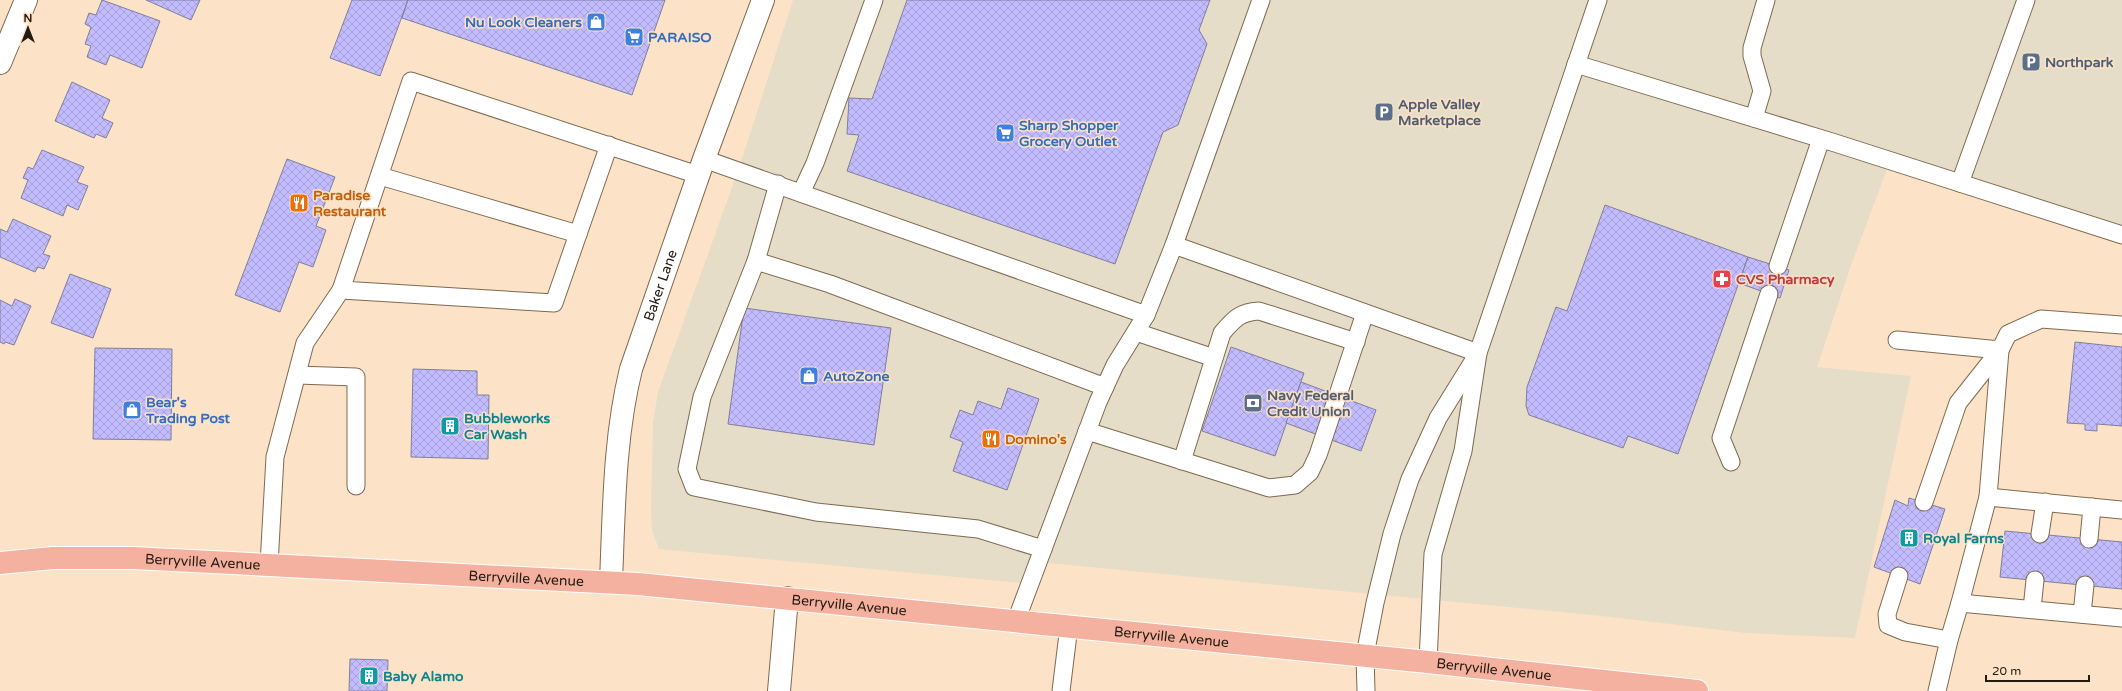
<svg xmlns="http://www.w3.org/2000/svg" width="2122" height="691" font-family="'Varela Round',sans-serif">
  <defs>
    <pattern id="building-cross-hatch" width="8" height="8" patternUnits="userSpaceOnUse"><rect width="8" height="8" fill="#c2bcfe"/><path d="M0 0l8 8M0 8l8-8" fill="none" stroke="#a6a1d9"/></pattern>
  </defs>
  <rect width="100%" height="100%" fill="#fce3c7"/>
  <path fill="#e6ddc8" d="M793 0H2122V235L1890 161 1850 268 1817 367 1911 376 1855 638 1746 633 1602 616 1038 562 1030 584 659 549 652 531 651 510 653 422 658 392 739 168Z"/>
  <g fill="url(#building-cross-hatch)" stroke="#807e9c">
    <path d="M102 0 160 21 142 68 110 55 106 65 87 57 91 46 85 44 91 27 85 24 89 13 96 15Z"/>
    <path d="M146 0H200L191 20Z"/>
    <path d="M352 0H408L380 76 330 58Z"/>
    <path d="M408 0H665L632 95 402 18Z"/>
    <path d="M907 0H1210L1199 30 1207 44 1178 125 1163 132 1115 264 847 171 859 135 847 134 849 98 872 99Z"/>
    <path d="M72 82 110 100 102 118 113 123 106 138 96 134 94 138 55 121Z"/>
    <path d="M42 150 84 167 77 182 88 186 78 210 67 205 63 216 21 198 28 180 23 178 28 167 33 169Z"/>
    <path d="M287 159 335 177 316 226 326 230 313 267 299 262 280 312 235 295Z"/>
    <path d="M1605 205 1748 257 1678 454 1628 436 1623 448 1529 415 1526 406 1527 387 1556 307 1567 311Z"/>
    <path d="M13 219 51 236 43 254 50 256 44 269 38 267 35 272 0 257V229L7 232Z"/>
    <path d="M1748 257 1789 270 1780 298 1739 283Z"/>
    <path d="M70 274 111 289 93 338 51 323Z"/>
    <path d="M15 299 31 306 14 345 5 342 4 344 0 342V300L12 306Z"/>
    <path d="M744 308 891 328 874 445 728 424Z"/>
    <path d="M2075 342 2122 347V426L2097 424V431L2085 430V424L2067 423Z"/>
    <path d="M1231 347 1304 373 1275 456 1202 431Z"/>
    <path d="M95 348 172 349 171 440 93 439Z"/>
    <path d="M413 369 477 371V395H489L488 459 411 457Z"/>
    <path d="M1301 382 1376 410 1361 451 1286 423Z"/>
    <path d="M1008 388 1039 399 1007 490 953 471 963 442 950 437 960 410 973 415 978 401 1001 409Z"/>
    <path d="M1909 498 1945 509 1920 584 1874 567 1895 500 1908 506Z"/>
    <path d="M2005 531 2122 542V589L2000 577Z"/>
    <path d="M350 659 388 660 387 691H349Z"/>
  </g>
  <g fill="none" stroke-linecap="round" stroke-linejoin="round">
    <g stroke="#7f6950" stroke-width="19">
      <g id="service">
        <path d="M1576 64 1832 142 2122 235"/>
        <path d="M1754 118 1762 91 1752 56V48L1766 0"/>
        <path d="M609 145 554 303 341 290 411 81 698 175"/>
        <path d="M704 159 1146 315"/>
        <path d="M380 176 578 234"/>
        <path d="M1960 183 2026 0"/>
        <path d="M778 184 756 261 702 397 687 469 694 487 816 512 978 529 1043 549"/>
        <path d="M801 193 815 163 874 0"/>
        <path d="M1174 245 1478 353"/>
        <path d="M756 261 830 284 1105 387"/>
        <path d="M1778 266 1821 139"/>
        <path d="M1136 332 1214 358"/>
        <path d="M1897 340 2000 350"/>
        <path d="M297 375 356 377V486"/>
        <path d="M1087 431 1269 488 1295 485 1310 472 1318 455 1365 313"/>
        <path d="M1182 461 1222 333C1234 319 1240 312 1259 311L1356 342"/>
        <path d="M1731 462 1721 438 1769 294"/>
        <path d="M1988 497 2000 350"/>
        <path d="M1924 502 1958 403 2000 350 2008 334 2041 319 2122 325"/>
        <path d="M2040 534 2045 502"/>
        <path d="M2089 539 2092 507"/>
        <path d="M269 565 275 457 305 343 341 290"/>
        <path d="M1899 576 1887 614 1888 625 1905 632 1949 640"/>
        <path d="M1960 603 1988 497 2122 510"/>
        <path d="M2032 609 2035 580"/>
        <path d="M2082 614 2085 585"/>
        <path d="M1016 621 1098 402 1115 365 1146 315 1174 245 1261 0"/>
        <path d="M1428 662 1433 554 1463 451 1478 353 1598 0"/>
        <path d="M1061 691 1069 626"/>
        <path d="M1366 691 1365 655 1375 603 1392 534 1410 479 1438 418 1474 360"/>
        <path d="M1937 691 1949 640 1960 603 2122 618"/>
      </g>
    </g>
    <g stroke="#7f6950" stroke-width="24">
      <g id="minor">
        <path d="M0 63 26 0"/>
        <path d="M779 691 787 598"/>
      </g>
    </g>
    <g stroke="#7f6950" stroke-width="24">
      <g id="tertiary">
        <path id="s1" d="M611 582C614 510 614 438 631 369L704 159 763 0"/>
      </g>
    </g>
    <g stroke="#fff" stroke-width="24">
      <g id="primary">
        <path id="s2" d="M0 563 53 558H133L638 584 1428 662 1697 691"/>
      </g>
    </g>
    <use href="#service" stroke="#fff" stroke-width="17"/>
    <use href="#minor" stroke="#fff" stroke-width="22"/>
    <use href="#tertiary" stroke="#fff" stroke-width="22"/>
    <use href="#primary" stroke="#f4b19f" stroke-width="22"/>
  </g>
  <defs>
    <g id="shop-square" transform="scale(1)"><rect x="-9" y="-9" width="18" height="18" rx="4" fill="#3f7fe0" stroke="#fce3c7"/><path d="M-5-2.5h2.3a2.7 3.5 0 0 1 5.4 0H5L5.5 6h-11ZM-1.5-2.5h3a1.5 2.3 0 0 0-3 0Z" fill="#fff"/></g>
    <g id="supermarket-square" transform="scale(1)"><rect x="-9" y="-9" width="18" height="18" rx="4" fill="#3f7fe0" stroke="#fce3c7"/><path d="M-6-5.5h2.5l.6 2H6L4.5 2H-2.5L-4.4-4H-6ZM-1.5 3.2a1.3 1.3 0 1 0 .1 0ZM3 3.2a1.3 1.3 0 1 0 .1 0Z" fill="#fff"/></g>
    <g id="parking-square" transform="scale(1)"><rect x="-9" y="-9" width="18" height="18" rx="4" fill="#5c6f8a" stroke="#fce3c7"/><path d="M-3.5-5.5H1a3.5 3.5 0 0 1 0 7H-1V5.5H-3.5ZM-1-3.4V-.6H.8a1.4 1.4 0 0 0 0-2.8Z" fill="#fff"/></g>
    <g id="restaurant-square" transform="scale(1)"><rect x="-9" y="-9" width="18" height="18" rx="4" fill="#e8710a" stroke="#fce3c7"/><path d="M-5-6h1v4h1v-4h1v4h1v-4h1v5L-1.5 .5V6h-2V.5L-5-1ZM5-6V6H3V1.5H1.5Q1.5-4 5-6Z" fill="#fff"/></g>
    <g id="pharmacy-square" transform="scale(1)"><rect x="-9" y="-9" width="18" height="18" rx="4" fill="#e0444e" stroke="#fce3c7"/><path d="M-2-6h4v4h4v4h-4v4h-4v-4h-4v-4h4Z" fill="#fff"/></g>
    <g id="bank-square" transform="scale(1)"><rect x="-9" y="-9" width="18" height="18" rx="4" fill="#5c6f8a" stroke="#fce3c7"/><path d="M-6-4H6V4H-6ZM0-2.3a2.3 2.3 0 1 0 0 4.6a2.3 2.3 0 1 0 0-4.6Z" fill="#fff"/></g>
    <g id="building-square" transform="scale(1)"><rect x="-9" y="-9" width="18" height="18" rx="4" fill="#0f9aa8" stroke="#fce3c7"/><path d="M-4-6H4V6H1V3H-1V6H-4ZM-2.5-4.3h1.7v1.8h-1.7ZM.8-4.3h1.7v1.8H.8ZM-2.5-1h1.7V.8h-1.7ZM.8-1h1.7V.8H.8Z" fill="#fff"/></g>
  </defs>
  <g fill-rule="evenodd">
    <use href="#shop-square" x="596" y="22"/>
    <use href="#supermarket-square" x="634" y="37"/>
    <use href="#parking-square" x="2031" y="62"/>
    <use href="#parking-square" x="1384" y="112"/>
    <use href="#supermarket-square" x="1005" y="133"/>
    <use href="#restaurant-square" x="299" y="203"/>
    <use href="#pharmacy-square" x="1722" y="279"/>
    <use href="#shop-square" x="809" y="376"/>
    <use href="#bank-square" x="1253" y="403"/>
    <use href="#shop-square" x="132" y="410"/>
    <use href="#building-square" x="450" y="426"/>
    <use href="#restaurant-square" x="991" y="439"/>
    <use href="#building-square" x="1909" y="538"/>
    <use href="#building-square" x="369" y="676"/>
  </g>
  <g text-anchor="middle" stroke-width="3" stroke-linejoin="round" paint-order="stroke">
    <g font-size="14" font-weight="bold" fill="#366cbe" stroke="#fce3c7" text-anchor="start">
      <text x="582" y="27" text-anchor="end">Nu Look Cleaners</text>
      <text x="648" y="42">PARAISO</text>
      <text x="1019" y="130">Sharp Shopper<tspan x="1019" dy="16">Grocery Outlet</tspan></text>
      <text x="823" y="381">AutoZone</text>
      <text x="146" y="407">Bear's<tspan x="146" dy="16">Trading Post</tspan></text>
    </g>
    <g font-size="14" font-weight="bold" fill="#4e5e75" stroke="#fce3c7" text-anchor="start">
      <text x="2045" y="67">Northpark</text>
      <text x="1398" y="109">Apple Valley<tspan x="1398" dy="16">Marketplace</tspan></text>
      <text x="1267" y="400">Navy Federal<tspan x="1267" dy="16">Credit Union</tspan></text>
    </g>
    <g font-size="14" font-weight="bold" fill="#c56008" stroke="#fce3c7" text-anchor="start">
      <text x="313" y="200">Paradise<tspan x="313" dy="16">Restaurant</tspan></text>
      <text x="1005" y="444">Domino's</text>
    </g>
    <g font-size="14" font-weight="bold" fill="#be3a42" stroke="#fce3c7" text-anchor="start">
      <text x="1736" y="284">CVS Pharmacy</text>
    </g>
    <g font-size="14" fill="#231a10" stroke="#fce3c7">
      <text dy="5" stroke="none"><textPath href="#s1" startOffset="303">Baker Lane</textPath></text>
      <text dy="5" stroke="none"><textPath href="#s2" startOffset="203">Berryville Avenue</textPath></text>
      <text dy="5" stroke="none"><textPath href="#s2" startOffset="527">Berryville Avenue</textPath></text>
      <text dy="5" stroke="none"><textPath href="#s2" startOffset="851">Berryville Avenue</textPath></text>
      <text dy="5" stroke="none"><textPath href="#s2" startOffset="1175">Berryville Avenue</textPath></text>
      <text dy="5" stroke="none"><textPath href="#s2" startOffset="1499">Berryville Avenue</textPath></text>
    </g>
    <g font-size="14" font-weight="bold" fill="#0d838f" stroke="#fce3c7" text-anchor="start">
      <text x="464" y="423">Bubbleworks<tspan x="464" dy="16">Car Wash</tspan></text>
      <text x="1923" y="543">Royal Farms</text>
      <text x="383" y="681">Baby Alamo</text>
    </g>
  </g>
  <g transform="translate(28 28)" stroke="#fce3c7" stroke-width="3" paint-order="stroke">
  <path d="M0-3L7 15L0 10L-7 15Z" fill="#231a10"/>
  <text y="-6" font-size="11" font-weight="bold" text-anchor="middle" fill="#231a10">N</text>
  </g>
  <path d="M1986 675v6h103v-6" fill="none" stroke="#231a10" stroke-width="2"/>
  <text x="1992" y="675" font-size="12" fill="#231a10" stroke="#fce3c7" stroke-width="3" paint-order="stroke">20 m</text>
</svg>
